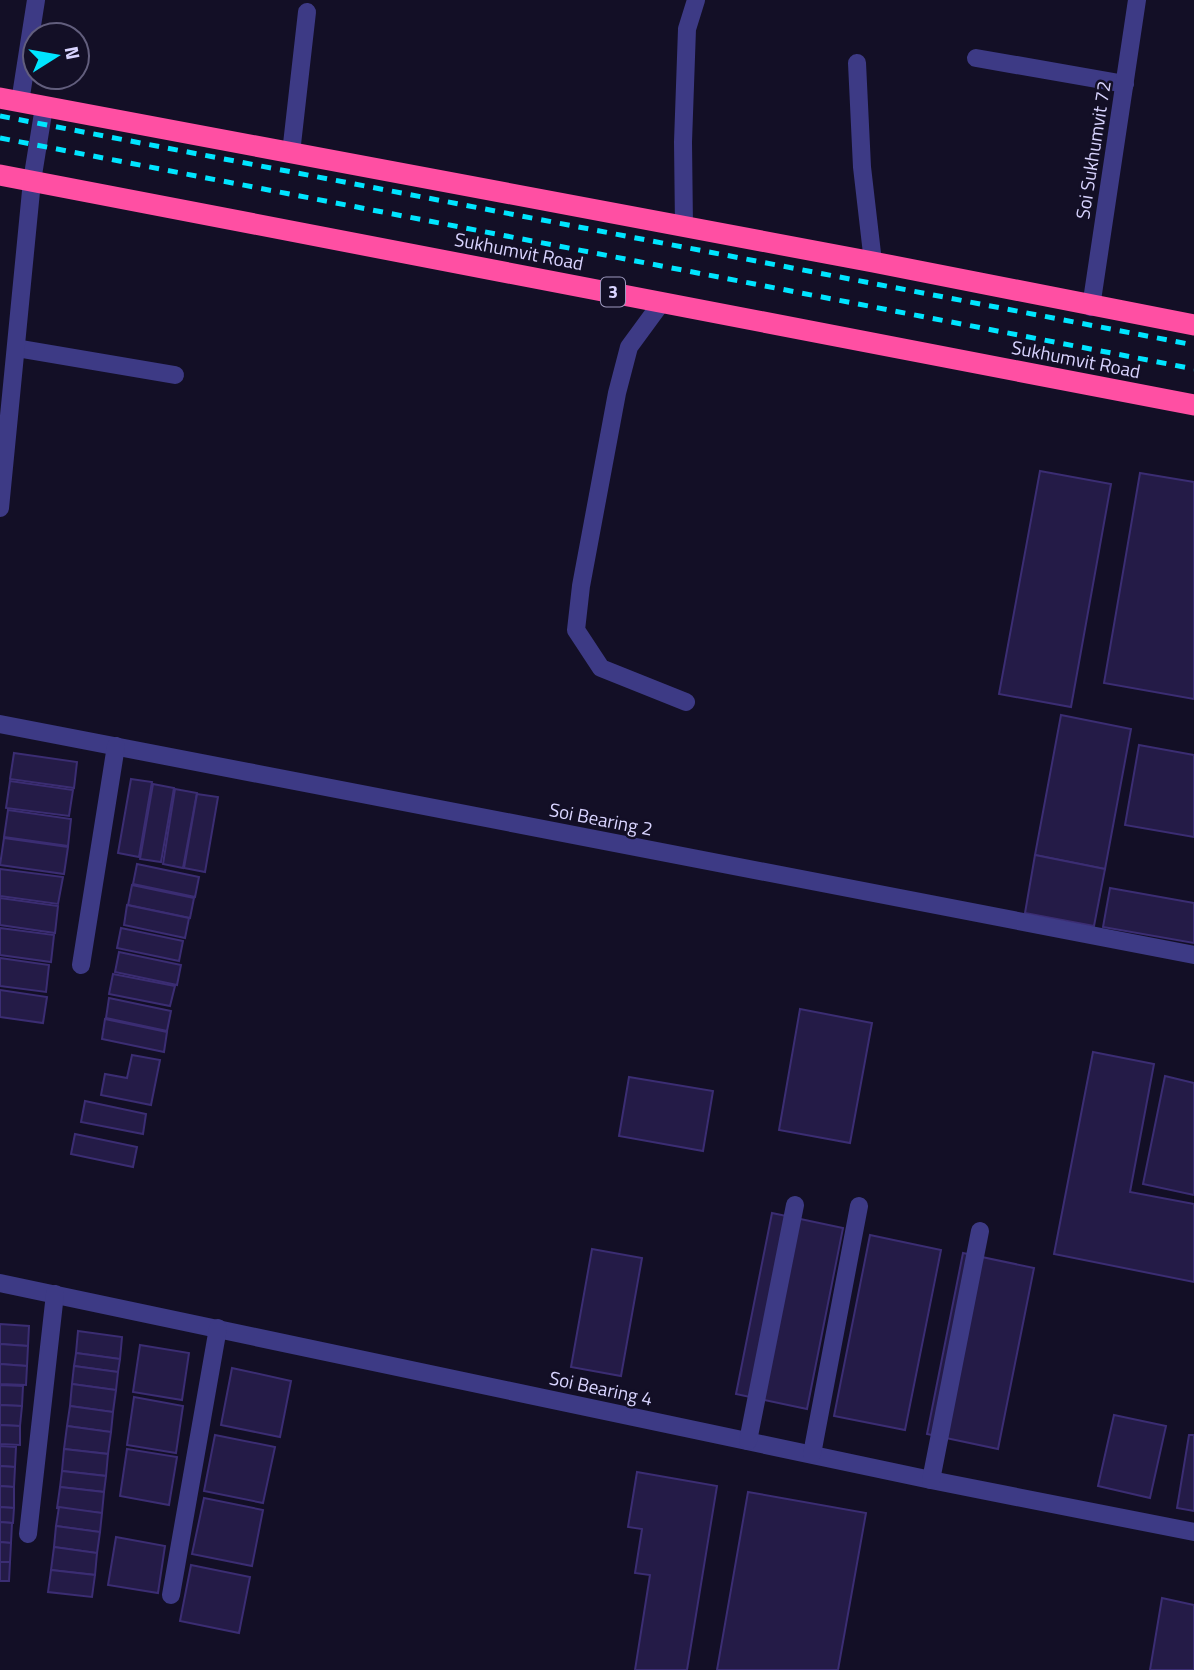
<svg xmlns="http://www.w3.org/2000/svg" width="1194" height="1670" font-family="'Titillium Web',sans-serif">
  <rect width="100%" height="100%" fill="#130f26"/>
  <g fill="#241b47" stroke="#3b2d73" stroke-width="2">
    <path d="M1040 471 1111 484 1071 707 999 694Z"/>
    <path d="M1140 473 1194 482V699L1104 683Z"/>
    <path d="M1061 715 1131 729 1105 869 1035 855Z"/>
    <path d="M1139 745 1194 755V837L1125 825Z"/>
    <path d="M14 753 77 762 74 788 10 779Z"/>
    <path d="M131 779 152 782 139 857 118 853Z"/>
    <path d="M10 781 73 790 69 816 6 808Z"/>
    <path d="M153 784 174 788 161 862 140 859Z"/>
    <path d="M175 789 197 793 183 868 163 864Z"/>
    <path d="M197 794 218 797 205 872 184 868Z"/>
    <path d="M8 810 71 819 68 846 4 837Z"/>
    <path d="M4 838 68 847 64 874 0 865Z"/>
    <path d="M1035 855 1105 869 1094 926 1025 913Z"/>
    <path d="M137 864 199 877 195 897 133 884Z"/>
    <path d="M0 869 63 877 58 904 0 896Z"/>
    <path d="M132 885 194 898 190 918 128 905Z"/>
    <path d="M1110 888 1194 903V943L1103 927Z"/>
    <path d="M0 898 58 906 55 933 0 925Z"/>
    <path d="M127 905 189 918 185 938 124 925Z"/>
    <path d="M0 928 54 935 51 962 0 955Z"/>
    <path d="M121 928 183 941 179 961 117 948Z"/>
    <path d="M119 952 181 965 177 985 115 972Z"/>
    <path d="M0 958 49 965 46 992 0 986Z"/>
    <path d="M113 974 175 986 170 1006 109 994Z"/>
    <path d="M0 990 47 997 43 1023 0 1017Z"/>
    <path d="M109 998 171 1011 167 1031 106 1018Z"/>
    <path d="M800 1009 872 1023 850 1143 779 1130Z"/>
    <path d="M105 1019 167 1032 164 1052 102 1039Z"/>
    <path d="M1093 1052 1154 1064 1130 1192 1194 1204V1282L1054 1254Z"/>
    <path d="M132 1055 160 1060 151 1105 101 1095 105 1074 127 1078Z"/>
    <path d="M1165 1076 1194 1083V1195L1143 1184Z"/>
    <path d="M629 1077 713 1091 703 1151 619 1136Z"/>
    <path d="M85 1101 146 1114 143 1134 81 1122Z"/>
    <path d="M75 1134 137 1147 133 1167 71 1154Z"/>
    <path d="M772 1213 843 1228 807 1409 736 1394Z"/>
    <path d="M870 1235 941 1250 905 1430 834 1416Z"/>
    <path d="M592 1249 642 1258 621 1376 571 1367Z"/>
    <path d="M963 1253 1034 1268 998 1449 927 1434Z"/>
    <path d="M0 1324 29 1326 28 1346 0 1344Z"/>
    <path d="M78 1331 122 1337 120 1359 76 1353Z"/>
    <path d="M0 1344 28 1346 27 1366 0 1364Z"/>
    <path d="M140 1345 189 1353 182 1400 133 1392Z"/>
    <path d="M76 1353 120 1359 118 1372 74 1366Z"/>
    <path d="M0 1364 27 1366 26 1385 0 1384Z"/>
    <path d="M74 1366 118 1372 116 1390 72 1384Z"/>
    <path d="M232 1368 291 1381 280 1437 221 1425Z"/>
    <path d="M72 1384 116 1390 113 1412 70 1406Z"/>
    <path d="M0 1385 23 1386 22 1406 0 1405Z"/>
    <path d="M134 1397 183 1406 176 1453 127 1445Z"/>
    <path d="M0 1405 22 1406 20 1426 0 1425Z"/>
    <path d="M70 1406 113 1412 111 1432 67 1426Z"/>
    <path d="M1114 1415 1166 1426 1150 1498 1098 1486Z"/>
    <path d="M0 1425 20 1426V1445L0 1444Z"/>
    <path d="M67 1426 111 1432 108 1454 64 1449Z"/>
    <path d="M215 1435 275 1447 263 1503 204 1491Z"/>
    <path d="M1189 1435H1194V1511L1177 1508Z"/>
    <path d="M0 1446 16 1447 15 1467 0 1466Z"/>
    <path d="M64 1449 108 1454 106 1476 62 1471Z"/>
    <path d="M127 1449 177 1457 169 1505 120 1496Z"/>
    <path d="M0 1466 15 1467 14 1487 0 1486Z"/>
    <path d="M62 1471 106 1476 104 1492 60 1487Z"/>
    <path d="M637 1472 717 1486 687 1670H635L650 1575 635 1573 642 1529 628 1527Z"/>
    <path d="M0 1486 14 1487V1508L0 1507Z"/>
    <path d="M60 1487 104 1492 102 1513 57 1508Z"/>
    <path d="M748 1492 866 1513 838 1670H717Z"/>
    <path d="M204 1498 263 1510 252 1566 192 1554Z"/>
    <path d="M0 1507 14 1508 13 1523 0 1522Z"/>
    <path d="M59 1507 102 1513 100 1532 56 1526Z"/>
    <path d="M0 1522 12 1523 11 1543 0 1542Z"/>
    <path d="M56 1526 100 1532 97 1553 54 1547Z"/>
    <path d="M116 1537 165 1546 158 1593 108 1585Z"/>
    <path d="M0 1542 11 1543 10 1562H0Z"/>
    <path d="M54 1547 97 1553 95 1575 51 1570Z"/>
    <path d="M0 1562H10L9 1581H0Z"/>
    <path d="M191 1565 250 1577 239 1633 180 1621Z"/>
    <path d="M51 1570 95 1575 92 1597 48 1592Z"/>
    <path d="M1162 1598 1194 1605V1670H1150Z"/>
  </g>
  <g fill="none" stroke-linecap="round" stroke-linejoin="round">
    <g stroke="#3d3a85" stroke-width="18">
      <path d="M976 58 1125 84"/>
      <path d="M857 63 862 167 873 262"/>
      <path d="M20 102 36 0"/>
      <path d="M291 153 307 12"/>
      <path d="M684 227 683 142 687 29 696 0"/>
      <path d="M662 302 629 347 617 393 581 586 576 630 601 668 686 702"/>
      <path d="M16 348 175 375"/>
    </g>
    <g stroke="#3d3a85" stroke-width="18">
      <path d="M1091 307 1137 0"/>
      <path d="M0 508 32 181 44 107"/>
      <path d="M0 724 1194 955"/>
      <path d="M81 965 116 746"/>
      <path d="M0 1283 931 1480 1194 1532"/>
      <path d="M748 1441 795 1205"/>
      <path d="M812 1454 859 1206"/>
      <path d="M931 1480 980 1231"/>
      <path d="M28 1534 55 1294"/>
      <path d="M171 1595 218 1328"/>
    </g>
    <g stroke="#ff4fa3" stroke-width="21">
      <path d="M0 98 873 262 1194 325"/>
      <path d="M0 175 1194 405"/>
    </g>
    <g stroke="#00e5ff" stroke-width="5" stroke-dasharray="10 9" stroke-linecap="butt">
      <path d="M0 116 1194 345"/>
      <path d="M0 138 1194 369"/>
    </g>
  </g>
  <g text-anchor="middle" stroke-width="5" stroke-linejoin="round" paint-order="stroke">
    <rect fill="#130f26" stroke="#9e99be" stroke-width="2" x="601" y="277.5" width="24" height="29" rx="5"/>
    <g font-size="18" font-weight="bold" fill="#d9d4ff">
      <text x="613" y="298">3</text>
    </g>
    <g font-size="19" fill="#d9d4ff" stroke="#130f26">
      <text transform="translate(1093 150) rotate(-81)" y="7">Soi Sukhumvit 72</text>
      <text transform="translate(519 251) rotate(11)" y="7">Sukhumvit Road</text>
      <text transform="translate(1076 359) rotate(11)" y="7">Sukhumvit Road</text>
      <text transform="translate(601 819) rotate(11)" y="7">Soi Bearing 2</text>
      <text transform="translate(601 1388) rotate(12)" y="7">Soi Bearing 4</text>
    </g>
  </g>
  <g transform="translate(56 56) rotate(79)"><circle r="33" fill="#130f26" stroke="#625e7d" stroke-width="2"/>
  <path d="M0-5L12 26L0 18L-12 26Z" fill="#00e5ff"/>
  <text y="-10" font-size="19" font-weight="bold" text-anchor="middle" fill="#d9d4ff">N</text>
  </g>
</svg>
